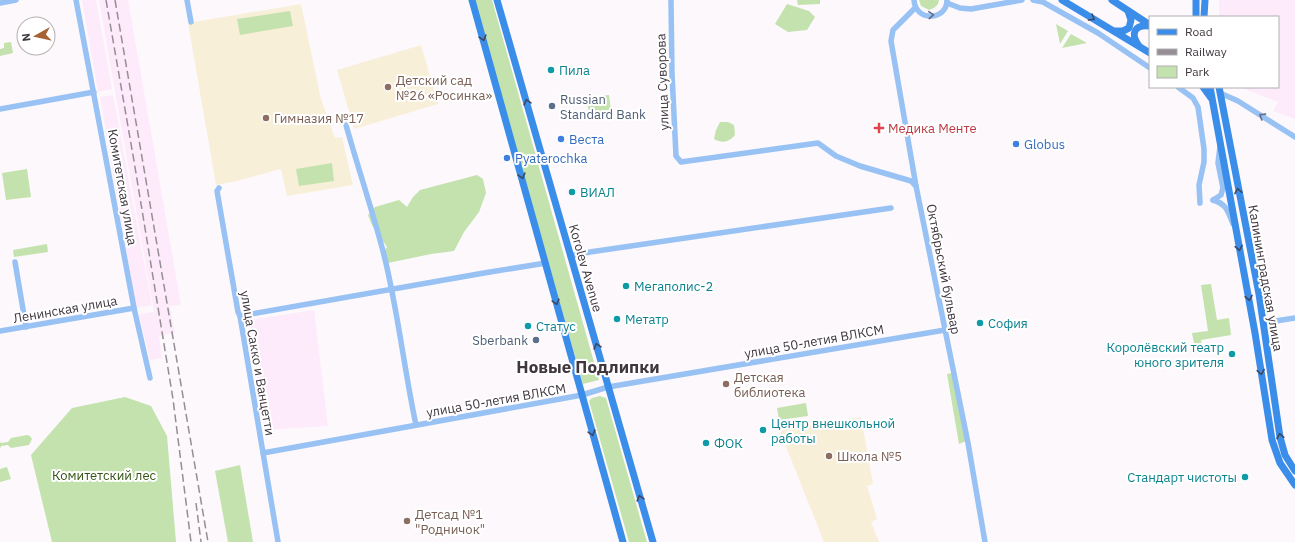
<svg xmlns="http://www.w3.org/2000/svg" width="1295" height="542" font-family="'IBM Plex Sans',sans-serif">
  <rect width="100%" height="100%" fill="#fdf8fc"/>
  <g fill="#fdebfb">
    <path d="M82 0H96L112 89 98 92Z"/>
    <path d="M99 0H128L181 305 170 306 175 333 159 336 162 358 150 360 139 314 154 312Z"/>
    <path d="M1219 0H1295V119L1273 111 1278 102 1240 87H1278V17H1219Z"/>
    <path d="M113 95 152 305 136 308 100 97Z"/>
    <path d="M314 310 328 426 264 430 249 320Z"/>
  </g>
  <g fill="#f8efd9">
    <path d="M301 4 321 99 335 138 342 137 353 185 287 196 281 169 237 181 216 185 188 23Z"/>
    <path d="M421 45 438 104 354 129 337 70Z"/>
    <path d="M861 417 873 484 867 486 877 519 871 522 879 542H824L779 429Z"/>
  </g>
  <g fill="#c3e2ad">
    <path d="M474 0H492L599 380 583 384Z"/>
    <path d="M797 0H820V4L798 5Z"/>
    <path d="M919 0H939L938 4 934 8 929 10 921 6Z"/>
    <path d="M787 4 809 11 815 17 807 30 788 32 775 24Z"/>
    <path d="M290 11 293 26 240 35 237 19Z"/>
    <path d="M1056 24 1068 31 1060 44Z"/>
    <path d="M1071 34 1087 43 1062 48Z"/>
    <path d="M11 42 13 53 0 56V49L4 48V43Z"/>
    <path d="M609 95 612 118 591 121 586 98Z"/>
    <path d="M720 122H728L734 125 735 135C729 142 723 144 714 139L716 130Z"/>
    <path d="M332 163 334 181 299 186 296 169Z"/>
    <path d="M27 169 31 197 6 200 2 173Z"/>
    <path d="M477 175 483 179 486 193 479 212 464 232 454 251 431 254 388 263 382 254 387 247 372 225 368 215 375 207 399 200 407 207 413 197 420 190Z"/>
    <path d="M47 244 48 252 14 257 13 250Z"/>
    <path d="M1211 284 1217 320 1229 318 1231 335 1201 340 1203 352 1196 353 1192 333 1208 331 1201 285Z"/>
    <path d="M952 373 966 441 959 444 947 374Z"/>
    <path d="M600 396 606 398 647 542H629L589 401 592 398Z"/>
    <path d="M125 397 151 406 167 436 176 542H52L31 455 72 408Z"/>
    <path d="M806 403 808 416 779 420 777 408Z"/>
    <path d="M27 435 30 436 32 439 29 445 11 448 8 445 1 446 0 449V442L1 443 8 442 11 438Z"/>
    <path d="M240 465 253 542H228L215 471Z"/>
    <path d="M7 467 11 479 0 482V469Z"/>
  </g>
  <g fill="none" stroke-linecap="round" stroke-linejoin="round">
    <g stroke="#98c1f4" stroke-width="5.5">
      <path d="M76 0 134 308 150 378"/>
      <path d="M187 0 191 22"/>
      <path d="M671 0 672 74 676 156 681 162 818 143 836 156 860 166 911 181 916 186"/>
      <path d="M914 0C915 22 947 21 947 0"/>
      <path d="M1033 0 1043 2 1098 33 1150 68"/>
      <path d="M0 3 16 0"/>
      <path d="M947 3 960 8 971 9 1022 0"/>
      <path d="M915 8 893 30 891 41 916 186 968 443 985 542"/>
      <path d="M1178 87 1193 98 1198 107 1204 149V162L1199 185 1200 203"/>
      <path d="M1220 93 1238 101 1295 137"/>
      <path d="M0 109 94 92"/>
      <path d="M346 125C358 168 373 212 384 255 398 311 404 369 416 425"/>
      <path d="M219 188 217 191 238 312 240 316 278 542"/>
      <path d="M1213 200 1221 195 1223 188 1218 163 1220 146"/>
      <path d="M1213 200C1227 204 1228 212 1233 224"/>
      <path d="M570 256 590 252 891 208"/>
      <path d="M15 262 26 327"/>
      <path d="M240 316 484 273 546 263"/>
      <path d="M1263 323 1295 318"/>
      <path d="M0 331 134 308"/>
      <path d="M263 453 582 395 608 387 945 330"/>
    </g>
    <g stroke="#3b8dea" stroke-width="7">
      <path d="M472 0 623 542"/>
      <path d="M497 0 653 542"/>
      <path d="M1062 0 1150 53"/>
      <path d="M1112 0 1150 25"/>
      <path d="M1196 0V17"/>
      <path d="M1204 17 1205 0"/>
      <path d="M1115 31H1123L1129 28 1131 20 1128 11"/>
      <path d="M1139 46C1130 34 1134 24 1150 26"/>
      <path d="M1203 87 1211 98"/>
      <path d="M1210 87 1255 333 1272 440 1280 463 1295 485"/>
      <path d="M1219 87 1259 294 1280 437 1285 455 1295 471"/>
    </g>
    <g stroke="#958e94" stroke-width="1.5" stroke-dasharray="8 4" stroke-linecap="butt">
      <path d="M106 0 134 161 173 399 191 542"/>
      <path d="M115 0 208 542"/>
      <path d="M196 503 201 542"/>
    </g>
  </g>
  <defs><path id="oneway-chevron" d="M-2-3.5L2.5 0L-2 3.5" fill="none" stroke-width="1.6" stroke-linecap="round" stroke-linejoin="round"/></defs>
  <g stroke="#636e87">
    <use href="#oneway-chevron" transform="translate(931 15) rotate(-3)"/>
    <use href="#oneway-chevron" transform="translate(1262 116) rotate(-148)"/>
  </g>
  <g stroke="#3e4760">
    <use href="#oneway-chevron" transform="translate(1092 18) rotate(30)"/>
    <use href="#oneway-chevron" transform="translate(483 38) rotate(74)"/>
    <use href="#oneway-chevron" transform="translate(527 102) rotate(-106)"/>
    <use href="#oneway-chevron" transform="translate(522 176) rotate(74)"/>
    <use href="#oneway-chevron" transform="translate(1238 191) rotate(-100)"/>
    <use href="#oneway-chevron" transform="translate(1239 248) rotate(79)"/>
    <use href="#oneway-chevron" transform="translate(1249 298) rotate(79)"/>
    <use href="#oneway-chevron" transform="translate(556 302) rotate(75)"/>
    <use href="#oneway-chevron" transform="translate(597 346) rotate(-106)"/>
    <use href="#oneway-chevron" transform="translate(1261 372) rotate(81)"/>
    <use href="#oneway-chevron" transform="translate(592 433) rotate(74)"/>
    <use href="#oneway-chevron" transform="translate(1280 436) rotate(-101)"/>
    <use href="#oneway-chevron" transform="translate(640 498) rotate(-106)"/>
  </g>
  <g fill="#0f9aa8" stroke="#fff" stroke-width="1.5">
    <circle cx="551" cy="70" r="4"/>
    <circle cx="572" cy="192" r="4"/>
    <circle cx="626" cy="286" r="4"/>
    <circle cx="617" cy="319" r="4"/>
    <circle cx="980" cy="323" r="4"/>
    <circle cx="528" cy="326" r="4"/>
    <circle cx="1232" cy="354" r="4"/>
    <circle cx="763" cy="430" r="4"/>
    <circle cx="706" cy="443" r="4"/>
    <circle cx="1245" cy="477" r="4"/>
  </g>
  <g fill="#8d6e63" stroke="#fff" stroke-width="1.5">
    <circle cx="388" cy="87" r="4"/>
    <circle cx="266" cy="118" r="4"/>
    <circle cx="726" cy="384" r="4"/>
    <circle cx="829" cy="456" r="4"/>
    <circle cx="407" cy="521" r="4"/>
  </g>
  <g fill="#5c6f8a" stroke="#fff" stroke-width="1.5">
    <circle cx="552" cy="106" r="4"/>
    <circle cx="536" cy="340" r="4"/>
  </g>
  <path fill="#e0444e" stroke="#fff" stroke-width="1.5" d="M877 122h4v4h4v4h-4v4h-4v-4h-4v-4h4z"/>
  <g fill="#3f7fe0" stroke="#fff" stroke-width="1.5">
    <circle cx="561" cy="139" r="4"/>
    <circle cx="1016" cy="144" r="4"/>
    <circle cx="507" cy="158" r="4"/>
  </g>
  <g text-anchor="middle" stroke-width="4" stroke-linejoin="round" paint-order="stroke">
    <g font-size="13" fill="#0d838f" stroke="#fff" text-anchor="start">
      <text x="559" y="75">Пила</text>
      <text x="580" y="197">ВИАЛ</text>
      <text x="634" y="291">Мегаполис-2</text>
      <text x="625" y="324">Метатр</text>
      <text x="988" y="328">София</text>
      <text x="536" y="331">Статус</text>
      <text x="1224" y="352" text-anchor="end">Королёвский театр<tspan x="1224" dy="15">юного зрителя</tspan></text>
      <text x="771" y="428">Центр внешкольной<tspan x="771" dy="15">работы</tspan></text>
      <text x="714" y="448">ФОК</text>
      <text x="1237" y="482" text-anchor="end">Стандарт чистоты</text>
    </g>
    <g font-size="13" fill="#785e54" stroke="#fff" text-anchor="start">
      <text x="396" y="85">Детский сад<tspan x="396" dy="15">№26 «Росинка»</tspan></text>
      <text x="274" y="123">Гимназия №17</text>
      <text x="734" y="382">Детская<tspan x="734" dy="15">библиотека</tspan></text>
      <text x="837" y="461">Школа №5</text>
      <text x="415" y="519">Детсад №1<tspan x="415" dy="15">"Родничок"</tspan></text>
    </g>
    <g font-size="13" fill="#3f363e" stroke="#fff">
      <text transform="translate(662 82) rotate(-92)" y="5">улица Суворова</text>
      <text transform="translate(123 187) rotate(80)" y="5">Комитетская улица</text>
      <text transform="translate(586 268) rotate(74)" y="5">Korolev Avenue</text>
      <text transform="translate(944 269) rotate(79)" y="5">Октябрьский бульвар</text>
      <text transform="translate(1266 278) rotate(80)" y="5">Калининградская улица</text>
      <text transform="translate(65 309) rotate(-10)" y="5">Ленинская улица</text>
      <text transform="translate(814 341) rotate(-10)" y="5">улица 50-летия ВЛКСМ</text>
      <text transform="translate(258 363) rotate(80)" y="5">улица Сакко и Ванцетти</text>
      <text transform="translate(496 400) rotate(-10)" y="5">улица 50-летия ВЛКСМ</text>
    </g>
    <g font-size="13" fill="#4e5e75" stroke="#fff" text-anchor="start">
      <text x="560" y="104">Russian<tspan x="560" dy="15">Standard Bank</tspan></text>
      <text x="528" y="345" text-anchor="end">Sberbank</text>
    </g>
    <g font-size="13" fill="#be3a42" stroke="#fff" text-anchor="start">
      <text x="888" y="133">Медика Менте</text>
    </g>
    <g font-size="13" fill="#366cbe" stroke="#fff" text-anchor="start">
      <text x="569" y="144">Веста</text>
      <text x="1024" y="149">Globus</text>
      <text x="515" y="163">Pyaterochka</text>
    </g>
    <g font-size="13" fill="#345315" stroke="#fff">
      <text x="104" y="480">Комитетский лес</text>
    </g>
    <g font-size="17" font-weight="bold" fill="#3f363e" stroke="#fff">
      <text x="588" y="373">Новые Подлипки</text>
    </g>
  </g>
  <rect x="1149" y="16" width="130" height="72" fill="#ffffff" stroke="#b2afb2"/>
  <rect x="1157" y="29" width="20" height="6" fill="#3b8dea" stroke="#b2afb2"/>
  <text x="1185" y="36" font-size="12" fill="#3f363e">Road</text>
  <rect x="1157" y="49" width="20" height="6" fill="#958e94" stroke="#b2afb2"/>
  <text x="1185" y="56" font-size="12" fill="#3f363e">Railway</text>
  <rect x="1157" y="66" width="20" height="12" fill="#c3e2ad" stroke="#b2afb2"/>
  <text x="1185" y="76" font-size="12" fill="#3f363e">Park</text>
  <g transform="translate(36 36) rotate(262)"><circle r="19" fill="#ffffff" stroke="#b2afb2"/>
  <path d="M0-3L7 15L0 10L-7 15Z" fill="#a66232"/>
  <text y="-6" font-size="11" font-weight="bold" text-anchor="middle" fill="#3f363e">N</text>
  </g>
</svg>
